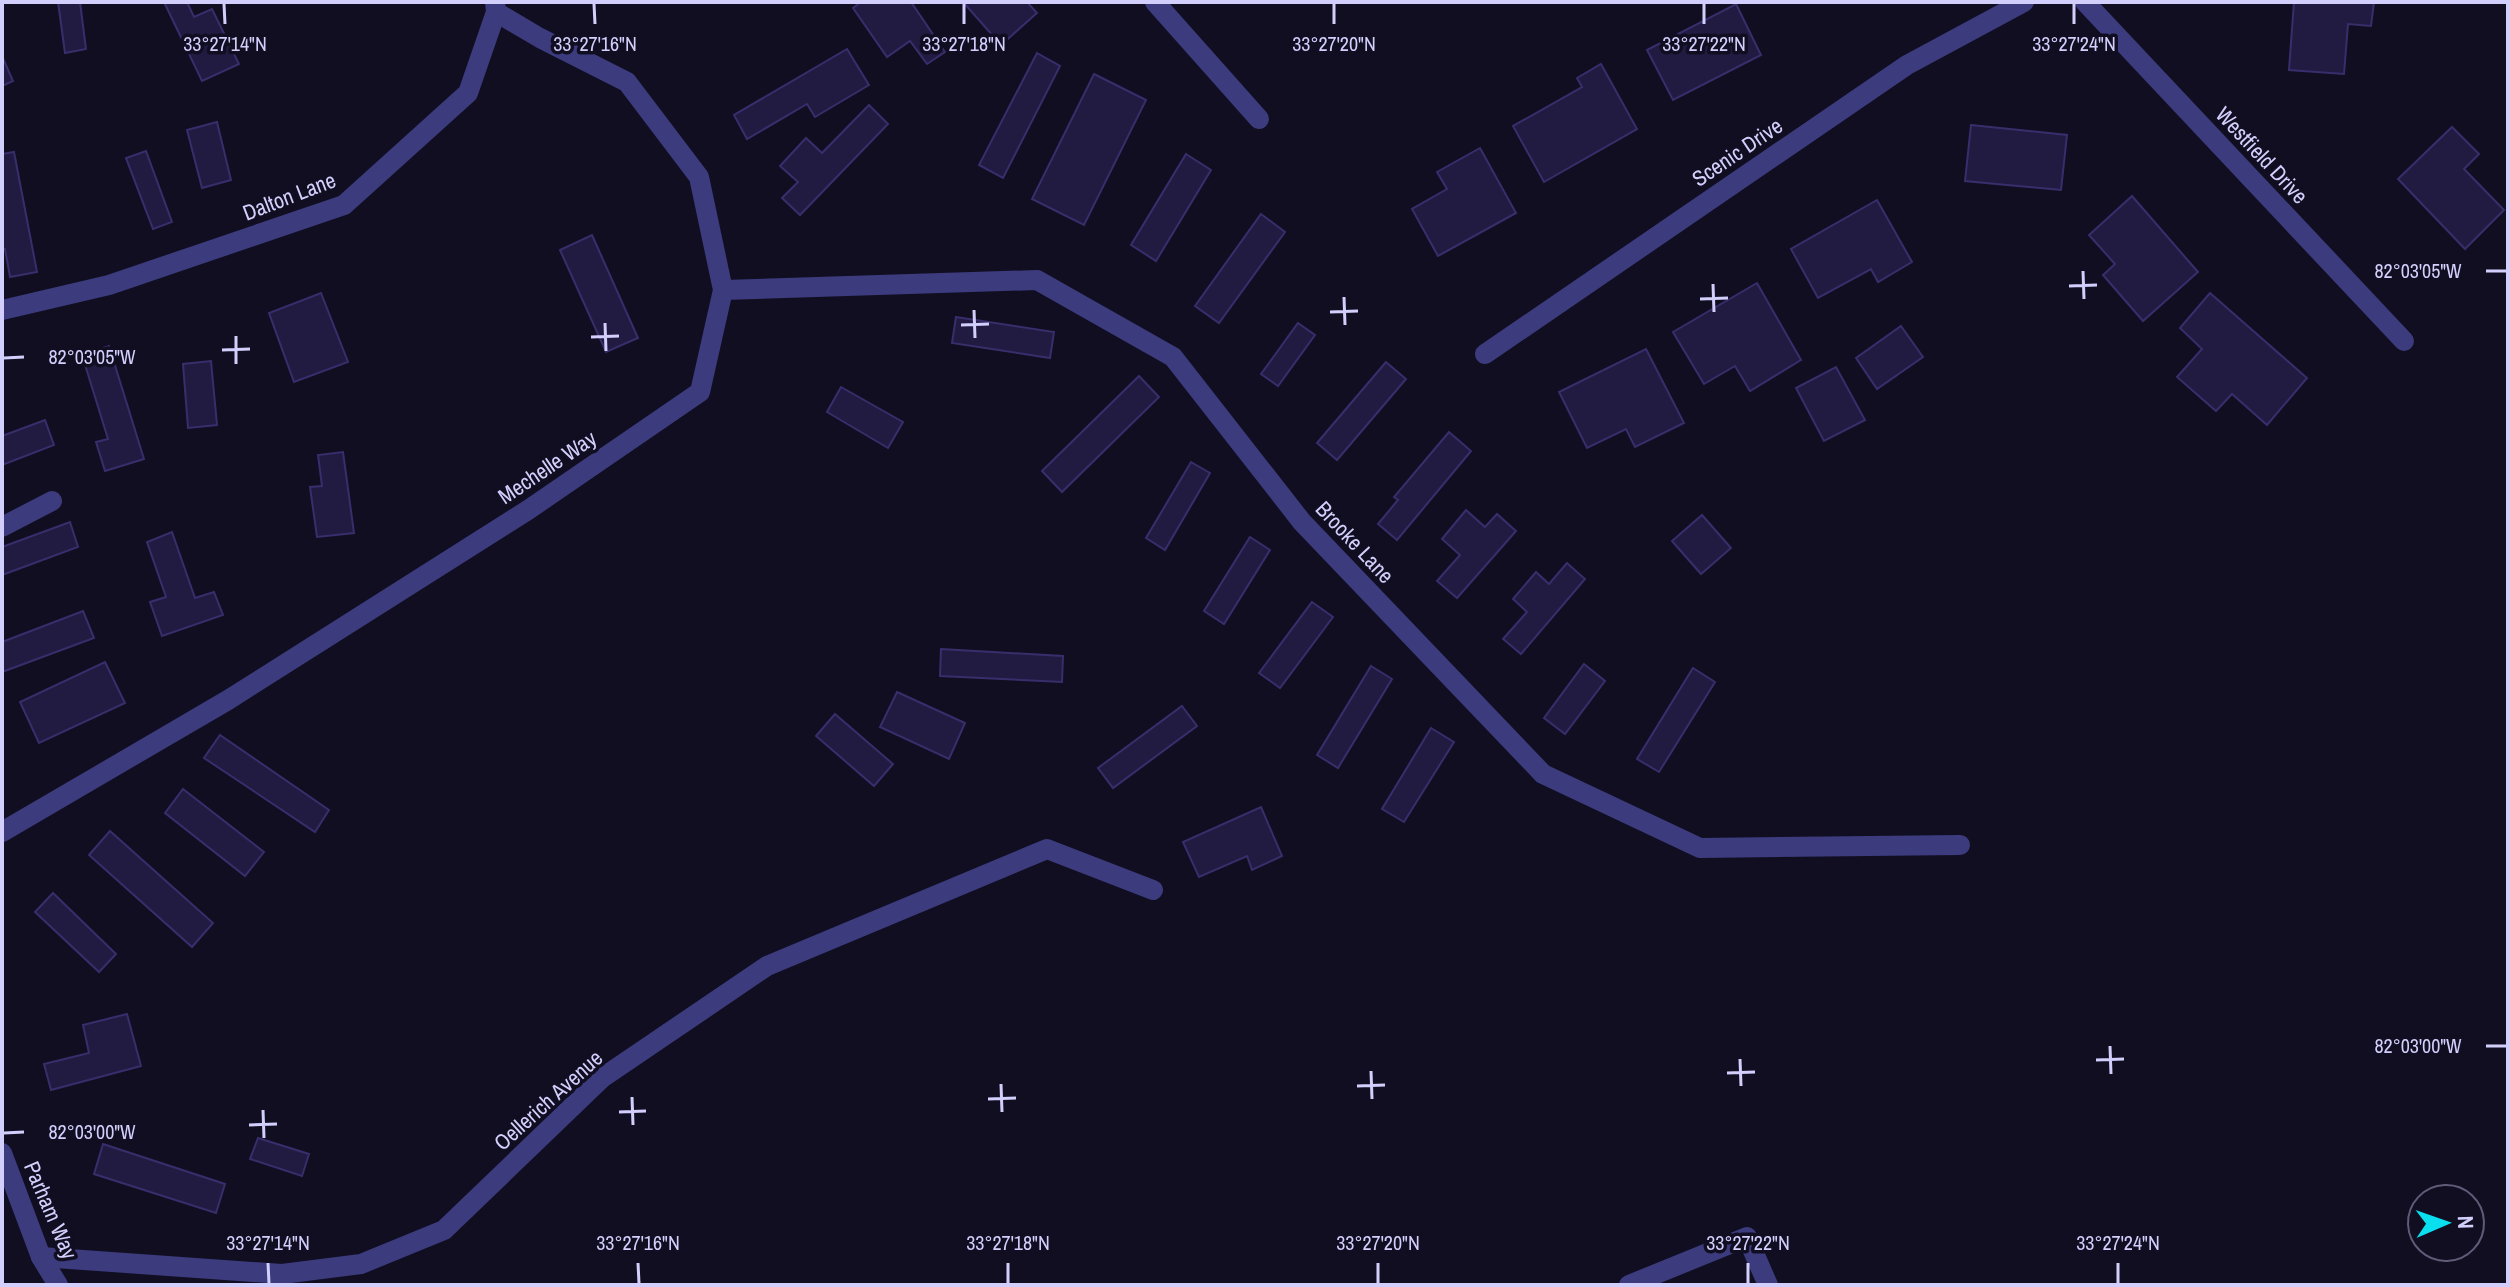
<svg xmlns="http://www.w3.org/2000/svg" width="2510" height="1287" font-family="'Archivo Narrow',sans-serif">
  <rect width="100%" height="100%" fill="#110e21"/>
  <g fill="#211b41" stroke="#382e6c" stroke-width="2">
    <path d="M58 2H80L86 49 65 53Z"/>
    <path d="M164 2H187L194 17 212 9 239 64 202 81Z"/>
    <path d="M861 2H911L945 52 927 64 910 41 887 57 853 8Z"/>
    <path d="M963 2H1027L1037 13 1001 45Z"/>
    <path d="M2294 2H2374L2371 26 2348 24 2344 74 2289 70Z"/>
    <path d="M1736 4 1761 55 1673 100 1647 50Z"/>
    <path d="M847 49 869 85 815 117 807 104 747 139 734 115Z"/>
    <path d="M1037 53 1060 66 1003 178 979 165Z"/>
    <path d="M2 56 13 81 2 86Z"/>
    <path d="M1601 64 1637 129 1544 182 1513 126 1582 87 1577 78Z"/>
    <path d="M1094 74 1146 100 1084 225 1032 199Z"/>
    <path d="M869 105 888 124 800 215 782 198 798 182 780 166 806 138 822 153Z"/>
    <path d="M217 122 231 180 202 188 187 130Z"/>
    <path d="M1971 125 2067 135 2061 190 1965 181Z"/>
    <path d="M2452 127 2479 154 2464 169 2504 210 2465 249 2398 179Z"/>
    <path d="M1480 148 1516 213 1438 256 1412 209 1447 189 1437 172Z"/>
    <path d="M146 151 172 222 153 229 126 158Z"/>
    <path d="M14 152 37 272 10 277 5 249 2 250V154Z"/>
    <path d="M1186 154 1211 170 1156 261 1131 245Z"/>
    <path d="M2132 196 2198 272 2143 321 2103 275 2115 264 2089 235Z"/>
    <path d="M1877 200 1912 262 1878 282 1871 269 1818 298 1791 249Z"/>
    <path d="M1261 214 1285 232 1219 323 1195 306Z"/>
    <path d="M592 235 638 338 606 352 560 250Z"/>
    <path d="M1757 283 1801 360 1750 391 1735 366 1704 384 1673 332Z"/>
    <path d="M321 293 348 362 294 382 269 313Z"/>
    <path d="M2210 293 2307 378 2267 425 2232 394 2216 411 2177 377 2202 349 2180 328Z"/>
    <path d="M956 317 1054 332 1050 358 952 343Z"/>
    <path d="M1298 323 1315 335 1278 386 1261 374Z"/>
    <path d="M1901 326 1923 357 1877 389 1856 358Z"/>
    <path d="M109 346 144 459 105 471 96 442 108 439 82 355Z"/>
    <path d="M1646 349 1684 423 1635 447 1626 429 1587 448 1559 392Z"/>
    <path d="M211 361 217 425 188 428 183 364Z"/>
    <path d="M1386 362 1406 379 1337 460 1317 443Z"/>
    <path d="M1836 367 1865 420 1824 441 1796 388Z"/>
    <path d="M1139 376 1159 397 1062 492 1042 471Z"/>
    <path d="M841 387 903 422 888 448 827 412Z"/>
    <path d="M45 420 54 445 2 465V436Z"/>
    <path d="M1449 432 1471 451 1397 540 1378 524 1398 500 1394 497Z"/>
    <path d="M343 452 354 533 317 537 310 487 322 486 318 455Z"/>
    <path d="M1191 462 1210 473 1165 550 1146 538Z"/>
    <path d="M1466 510 1485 527 1497 514 1516 531 1457 598 1437 581 1460 555 1442 539Z"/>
    <path d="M1702 515 1731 548 1701 574 1672 541Z"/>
    <path d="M70 522 78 547 2 575V547Z"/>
    <path d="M172 532 195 598 214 592 223 615 162 636 150 602 166 597 147 542Z"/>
    <path d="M1250 537 1270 550 1224 624 1204 611Z"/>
    <path d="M1567 563 1585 579 1521 654 1503 639 1527 612 1513 599 1536 572 1549 584Z"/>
    <path d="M1312 602 1333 617 1280 688 1259 673Z"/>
    <path d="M83 611 94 638 2 672V642Z"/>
    <path d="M941 649 1063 656 1062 682 940 676Z"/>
    <path d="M105 662 125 703 39 743 20 702Z"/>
    <path d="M1584 664 1605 681 1565 734 1544 718Z"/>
    <path d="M1371 666 1392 679 1338 768 1317 755Z"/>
    <path d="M1693 668 1715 682 1659 772 1637 759Z"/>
    <path d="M897 692 965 723 949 759 880 727Z"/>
    <path d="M1182 706 1197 726 1113 788 1098 768Z"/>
    <path d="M835 714 893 764 874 786 816 736Z"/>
    <path d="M1431 728 1454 742 1404 822 1382 809Z"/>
    <path d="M220 735 329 810 315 832 204 758Z"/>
    <path d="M183 789 264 852 245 876 165 813Z"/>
    <path d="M1261 807 1282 856 1252 870 1247 856 1199 877 1183 842Z"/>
    <path d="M110 831 213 923 192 947 89 855Z"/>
    <path d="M53 893 116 954 99 972 35 912Z"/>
    <path d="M127 1014 141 1066 51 1090 44 1064 89 1053 83 1025Z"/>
    <path d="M258 1138 309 1154 302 1176 250 1159Z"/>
    <path d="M103 1144 225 1184 216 1213 94 1174Z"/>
  </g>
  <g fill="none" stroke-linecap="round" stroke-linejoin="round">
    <path stroke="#3b3b7e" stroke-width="20" d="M1629 1285 1747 1237 1768 1285"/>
    <g stroke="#3b3b7e" stroke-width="20">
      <path d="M1155 2 1259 119"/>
      <path d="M2085 2 2404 341"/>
      <path d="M723 290 1037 280 1173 357 1302 522 1543 774 1700 848 1960 845"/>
      <path d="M2 310 109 285 344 205 468 93 496 12 495 2"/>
      <path d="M1485 354 1907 65 2024 2"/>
      <path d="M2 527 52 501"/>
      <path d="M2 832 228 700 528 510 700 392 723 290 699 177 627 82 540 38 496 12"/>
      <path d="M2 1153 41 1257 58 1285"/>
      <path d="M41 1257 282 1274 361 1264 444 1230 602 1078 767 966 1047 849 1153 890"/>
    </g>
  </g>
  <path fill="none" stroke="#d3cffd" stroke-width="3" d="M224 4 225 24M594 4 595 24M964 4V24M1334 4V24M1704 4V24M2074 4V24M2083 271 2084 299M2486 271H2506M1713 284 1714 312M2069 286 2097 285M1344 297 1345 325M1700 299 1728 298M974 310 975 338M1330 312 1358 311M605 323 606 351M961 325 989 324M236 336V364M591 337 619 336M222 350 250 349M4 358 24 357M2110 1046 2111 1074M2486 1046H2506M1740 1059 1741 1086M2096 1060 2124 1059M1371 1071 1372 1099M1727 1073 1755 1072M1001 1084 1002 1112M1357 1086 1385 1085M632 1097 633 1125M988 1099 1016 1098M263 1110 264 1138M619 1112 646 1111M249 1125 277 1124M4 1133 24 1132M268 1263 269 1283M638 1263 639 1283M1008 1263V1283M1378 1263V1283M1748 1263V1283M2118 1263V1283"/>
  <g text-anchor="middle" stroke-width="7" stroke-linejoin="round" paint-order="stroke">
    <g font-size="22" fill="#d3cffd" stroke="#110e21">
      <text transform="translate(1737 152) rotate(-34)" y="8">Scenic Drive</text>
      <text transform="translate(2262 155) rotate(47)" y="8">Westfield Drive</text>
      <text transform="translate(289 196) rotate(-21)" y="8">Dalton Lane</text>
      <text transform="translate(547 467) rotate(-34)" y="8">Mechelle Way</text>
      <text transform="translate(1355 542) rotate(47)" y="8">Brooke Lane</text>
      <text transform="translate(548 1100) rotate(-42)" y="8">Oellerich Avenue</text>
      <text transform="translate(51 1210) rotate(67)" y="8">Parham Way</text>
    </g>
  </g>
  <g font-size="20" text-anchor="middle" fill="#d3cffd" stroke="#110e21" stroke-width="7" stroke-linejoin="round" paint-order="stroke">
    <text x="225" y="51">33°27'14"N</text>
    <text x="595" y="51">33°27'16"N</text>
    <text x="964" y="51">33°27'18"N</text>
    <text x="1334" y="51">33°27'20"N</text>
    <text x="1704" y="51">33°27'22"N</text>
    <text x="2074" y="51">33°27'24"N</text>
    <text x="2418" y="278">82°03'05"W</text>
    <text x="92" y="364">82°03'05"W</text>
    <text x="2418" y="1053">82°03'00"W</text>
    <text x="92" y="1139">82°03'00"W</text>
    <text x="268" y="1250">33°27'14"N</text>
    <text x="638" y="1250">33°27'16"N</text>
    <text x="1008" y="1250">33°27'18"N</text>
    <text x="1378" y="1250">33°27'20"N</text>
    <text x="1748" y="1250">33°27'22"N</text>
    <text x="2118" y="1250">33°27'24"N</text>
  </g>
  <rect width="2510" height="1287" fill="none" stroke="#d3cffd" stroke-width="8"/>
  <g transform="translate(2446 1223) rotate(88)"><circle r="38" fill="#110e21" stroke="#5f5b79" stroke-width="2"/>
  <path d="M0-6L14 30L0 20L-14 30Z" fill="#09dfef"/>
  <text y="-12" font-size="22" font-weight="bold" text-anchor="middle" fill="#d3cffd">N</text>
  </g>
</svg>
